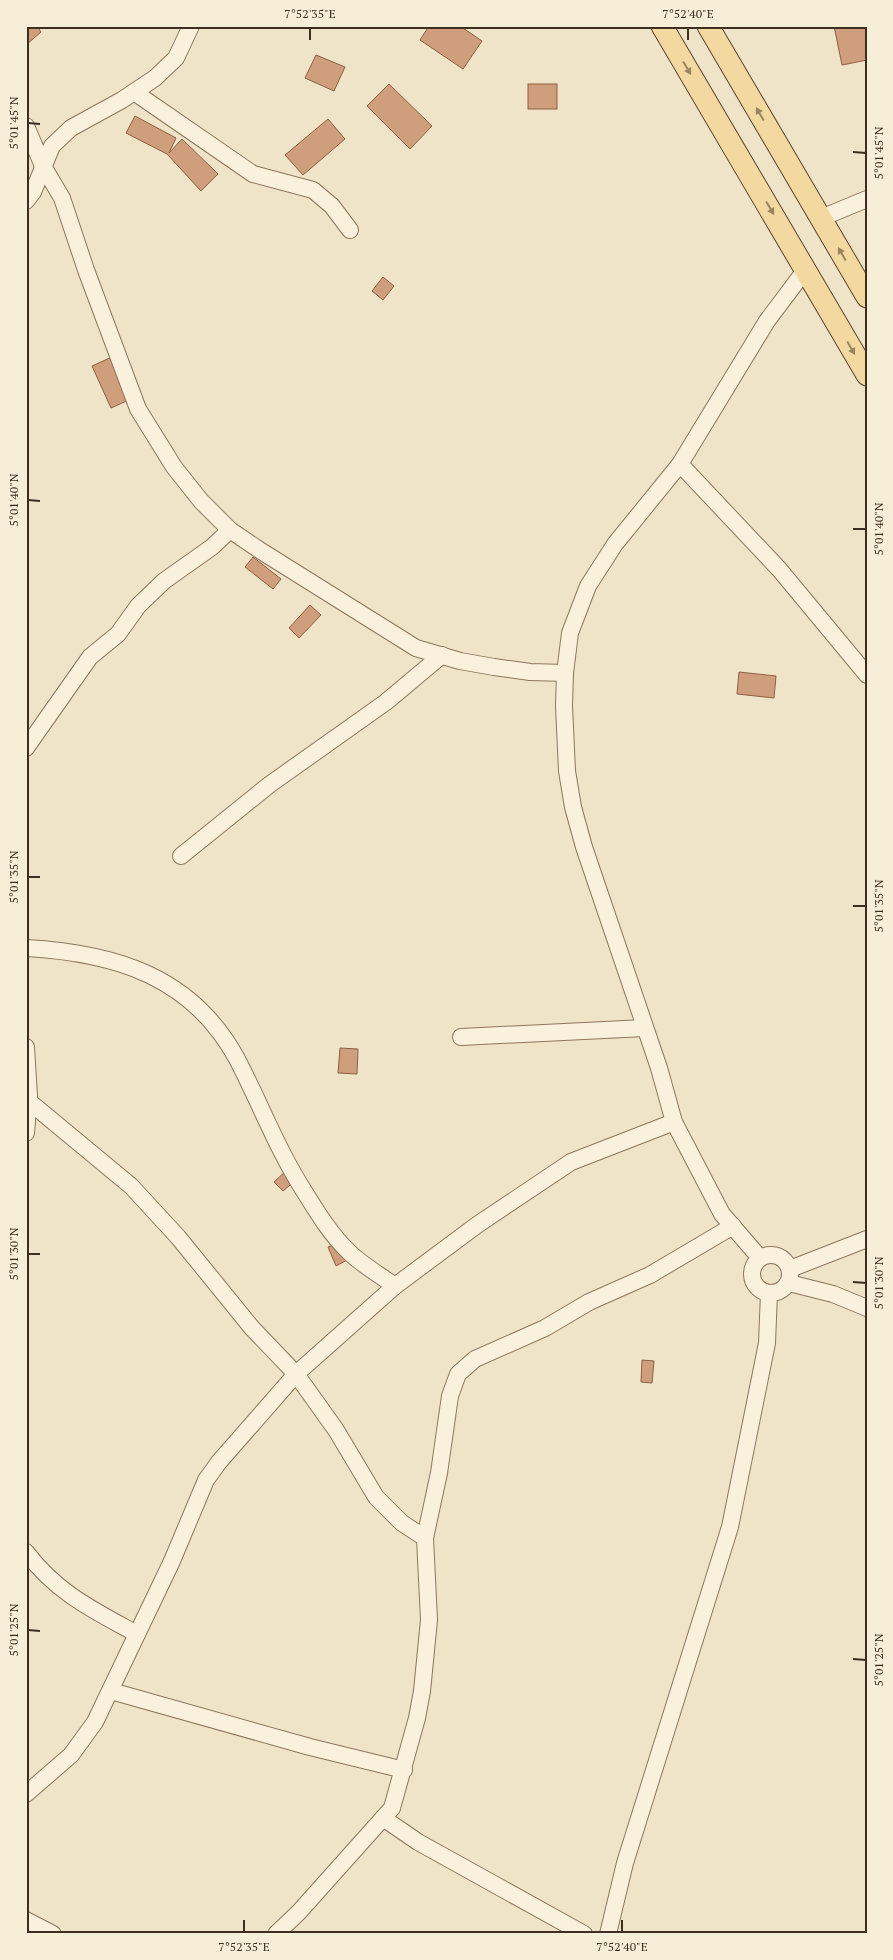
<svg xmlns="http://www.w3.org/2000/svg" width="893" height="1960" font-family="'PT Serif',serif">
  <rect width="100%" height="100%" fill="#f0e4c8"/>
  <g fill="#cf9f7d" stroke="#8d5f41">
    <path d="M26 26H37L41 32 26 45Z"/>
    <path d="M429 26H460L482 41 463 69 420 40Z"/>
    <path d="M834 26H866L867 60 842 65Z"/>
    <path d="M316 55 345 67 334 91 305 78Z"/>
    <path d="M389 84 432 126 410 149 367 106Z"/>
    <rect x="528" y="84" width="29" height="25"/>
    <path d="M135 116 176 138 169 153 182 139 218 174 201 191 167 154 126 133Z"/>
    <path d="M328 119 345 139 303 175 285 155Z"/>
    <path d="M383 277 394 286 383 300 372 291Z"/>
    <path d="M112 357 131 399 111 408 92 366Z"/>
    <path d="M253 557 281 579 273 589 245 567Z"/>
    <path d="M310 605 321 615 299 638 289 628Z"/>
    <path d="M739 672 776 676 774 698 737 694Z"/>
    <path d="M340 1048 358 1049 357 1074 338 1073Z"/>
    <path d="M287 1170 296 1180 283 1191 274 1182Z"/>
    <path d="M339 1242 347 1260 336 1266 328 1247Z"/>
    <path d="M642 1360 654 1361 652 1383 641 1382Z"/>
  </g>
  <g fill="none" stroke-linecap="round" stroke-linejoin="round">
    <g stroke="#8d765c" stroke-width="18">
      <g id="minor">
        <path d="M134 92 253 174 313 190 332 206 350 230"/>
        <path d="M26 126 43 166 62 198 86 270 138 409 174 467 201 501 230 530 261 551 416 648 460 661 494 667 530 672 565 673"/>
        <path d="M26 201 33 192 52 146 71 128 122 100 155 78 176 58 191 26"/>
        <path d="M821 218 867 199"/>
        <path d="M680 464 779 569 867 675"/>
        <path d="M26 748 90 657 118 634 138 606 164 581 212 547 230 530"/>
        <path d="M181 856 269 785 386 702 442 655"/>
        <path d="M26 948C115 953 192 976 237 1059 260 1103 277 1149 304 1191 317 1212 331 1235 349 1252 362 1265 380 1275 395 1286"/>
        <path d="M461 1037 645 1028"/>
        <path d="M26 1047 29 1096 26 1133"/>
        <path d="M26 1099 131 1186 178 1237 252 1328 296 1374 336 1430 376 1497 402 1523 425 1538"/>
        <circle cx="771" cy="1274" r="19"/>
        <path d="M760 1258 722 1214 674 1122 659 1068 584 847 573 807 567 771 564 706 565 673 570 633 588 586 615 544 680 464 767 321 806 269"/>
        <path d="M790 1269 867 1239"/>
        <path d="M789 1283 833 1294 867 1308"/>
        <path d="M26 1552C57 1593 93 1610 137 1634"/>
        <path d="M111 1691 310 1747 404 1770"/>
        <path d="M26 1794 71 1755 95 1722 172 1561 206 1480 219 1462 296 1374 395 1286 477 1225 571 1162 674 1122"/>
        <path d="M383 1818 418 1842 584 1934"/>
        <path d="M26 1920 53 1934"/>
        <path d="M276 1934 299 1912 392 1808 417 1718 422 1691 429 1620 425 1538 439 1473 450 1396 458 1374 475 1359 545 1328 589 1302 650 1275 733 1226"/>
        <path d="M608 1934 625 1863 730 1527 767 1343 769 1293"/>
      </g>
    </g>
    <g stroke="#5b4430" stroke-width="23">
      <g id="major">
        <path d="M662 26 867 375"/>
        <path d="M708 26 867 297"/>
      </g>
    </g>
    <use href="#minor" stroke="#faf1dc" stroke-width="16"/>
    <use href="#major" stroke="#f3d9a0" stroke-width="21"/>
  </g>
  <defs><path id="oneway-solid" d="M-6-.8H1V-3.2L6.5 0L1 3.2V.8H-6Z" transform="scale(1.25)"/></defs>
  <g fill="#988460">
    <use href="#oneway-solid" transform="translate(687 68) rotate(59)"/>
    <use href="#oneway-solid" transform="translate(760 114) rotate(-120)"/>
    <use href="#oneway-solid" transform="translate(770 208) rotate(59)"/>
    <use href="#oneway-solid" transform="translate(842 254) rotate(-120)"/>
    <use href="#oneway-solid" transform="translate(851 348) rotate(60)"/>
  </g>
  <path fill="none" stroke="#3d2e20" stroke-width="2" d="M310 40V28M688 40V28M28 123 40 124M853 152 866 153M28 500 40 501M853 529H866M28 877H40M853 906H866M28 1254H40M853 1282 866 1283M28 1630 40 1631M853 1659 866 1660M244 1932V1920M622 1932V1920"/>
  <rect width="893" height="1960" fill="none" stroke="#f7eed8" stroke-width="55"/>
  <rect x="28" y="28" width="838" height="1904" fill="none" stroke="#3d2e20" stroke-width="2"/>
  <g font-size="12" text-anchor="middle" fill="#3d2e20">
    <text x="310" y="18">7°52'35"E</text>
    <text x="688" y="18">7°52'40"E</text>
    <text transform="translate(14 123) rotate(-90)" y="4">5°01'45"N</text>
    <text transform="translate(879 153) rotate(-90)" y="4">5°01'45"N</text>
    <text transform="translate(14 500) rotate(-90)" y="4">5°01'40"N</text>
    <text transform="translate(879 529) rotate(-90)" y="4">5°01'40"N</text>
    <text transform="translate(14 877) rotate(-90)" y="4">5°01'35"N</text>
    <text transform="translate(879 906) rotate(-90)" y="4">5°01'35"N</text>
    <text transform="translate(14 1254) rotate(-90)" y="4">5°01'30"N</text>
    <text transform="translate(879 1283) rotate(-90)" y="4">5°01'30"N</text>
    <text transform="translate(14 1630) rotate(-90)" y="4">5°01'25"N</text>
    <text transform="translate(879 1660) rotate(-90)" y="4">5°01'25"N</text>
    <text x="244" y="1951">7°52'35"E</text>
    <text x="622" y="1951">7°52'40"E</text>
  </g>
</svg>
